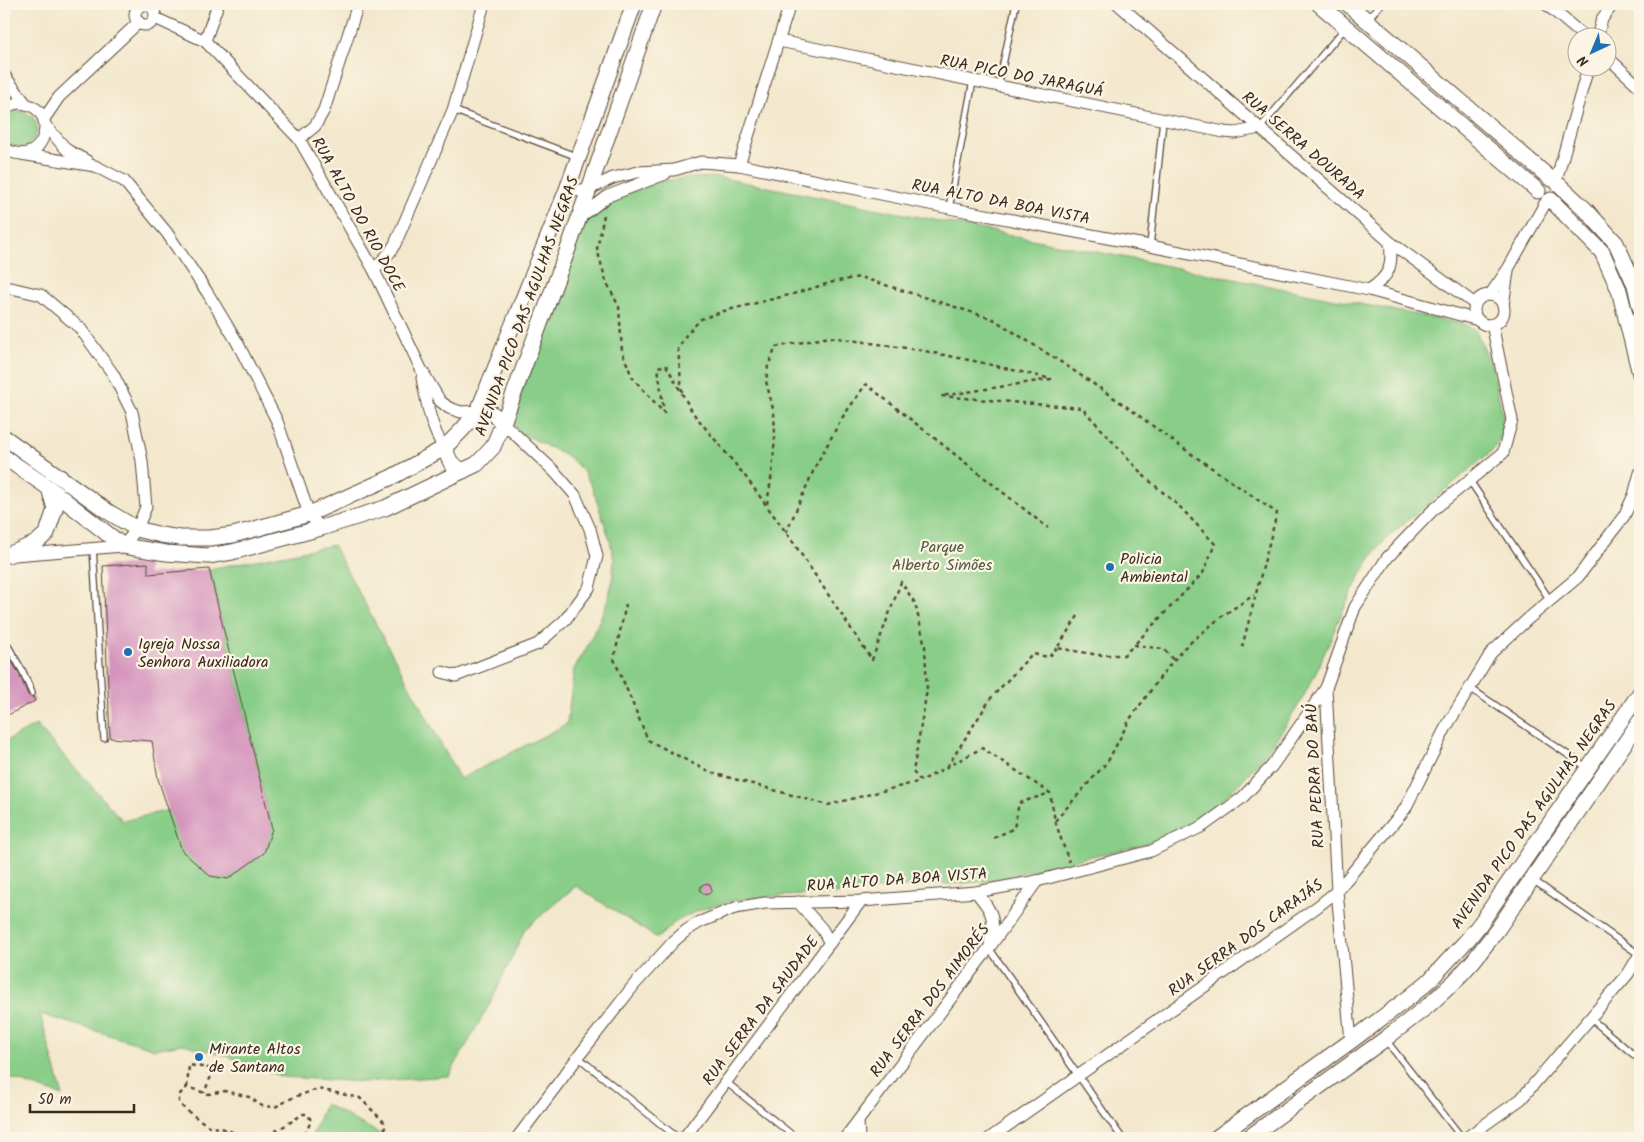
<svg xmlns="http://www.w3.org/2000/svg" width="1644" height="1142" font-family="Kalam,sans-serif">
  <rect width="100%" height="100%" fill="#fcf5e5"/>
  <filter id="ink" filterUnits="userSpaceOnUse"><feTurbulence type="fractalNoise" baseFrequency=".02" numOctaves="2"/><feDisplacementMap in="SourceGraphic" scale="10" xChannelSelector="R" yChannelSelector="G"/><feConvolveMatrix kernelMatrix="1 2 1 2 8 2 1 2 1" color-interpolation-filters="sRGB"/></filter>
  <filter id="wash" filterUnits="userSpaceOnUse"><feTurbulence type="fractalNoise" baseFrequency=".0096" numOctaves="4" result="noise"/><feDisplacementMap in="SourceGraphic" scale="20" xChannelSelector="R" yChannelSelector="G"/><feGaussianBlur stdDeviation="1.12" result="paint"/><feColorMatrix in="noise" values="0 0 0 0 0 0 0 0 0 0 0 0 0 0 0 0 0 1.4 0 .05"/><feComposite in="paint" operator="in"/></filter>
  <g filter="url(#wash)">
    <rect width="100%" height="100%" fill="#f3e8cd"/>
    <g fill="#89ce88" stroke="#627c53">
      <circle cx="19" cy="129" r="18"/>
      <path d="M717 177 1467 325 1476 331 1491 365 1503 415 1501 437 1492 451C1469 470 1445 490 1422 509 1405 523 1385 537 1373 555 1346 595 1332 641 1310 684 1284 736 1234 800 1182 829 1155 844 1125 849 1096 855 1060 864 1024 872 989 881 964 884 939 884 913 886 887 888 860 892 833 894 781 897 728 893 681 919 672 923 665 932 657 938L576 886 525 929 492 1000 449 1076 363 1082 283 1077 224 1055 183 1044 155 1049 40 1014 63 1096 4 1076V742L36 725 123 821 169 810 210 876 228 879 264 852 272 829 209 569 333 545 460 779 567 724 574 669 587 647 605 608 612 584 614 560 610 540 592 487 583 471 570 458 520 432 511 421 582 222 618 197 656 182 683 178Z"/>
      <path d="M325 1104 382 1135 380 1138H311Z"/>
    </g>
    <g id="blocks">
      <g fill="#d594be">
        <path d="M148 563V574L209 569 272 829 264 853 228 879 210 876 182 851 158 779 152 741 110 738 103 566Z"/>
        <path d="M4 648 19 674 28 695 33 697 35 701 4 717Z"/>
        <circle cx="706" cy="889" r="5.5"/>
      </g>
    </g>
  </g>
  <g filter="url(#ink)">
    <use href="#blocks" fill-opacity="0" stroke="#574638" stroke-width="1"/>
    <g fill="none" stroke-linecap="round" stroke-linejoin="round">
      <g stroke="#574638" stroke-width="8">
        <g id="service">
          <path d="M1367 20 1381 4"/>
          <path d="M998 87 1016 4"/>
          <path d="M453 110 578 157"/>
          <path d="M1260 128 1346 27"/>
          <path d="M949 208 973 81"/>
          <path d="M1150 246 1163 120"/>
          <path d="M1470 481 1550 600"/>
          <path d="M93 548 104 738"/>
          <path d="M4 639 23 672 32 693"/>
          <path d="M1470 688 1586 767"/>
          <path d="M1533 880 1640 955"/>
          <path d="M989 948 1122 1138"/>
          <path d="M1590 1018 1640 1060"/>
          <path d="M1385 1039 1462 1138"/>
          <path d="M578 1057 678 1138"/>
          <path d="M726 1082 796 1138"/>
        </g>
      </g>
      <g stroke="#574638" stroke-width="13">
        <g id="minor">
          <path d="M1118 4 1390 242 1475 304"/>
          <path d="M1546 4 1586 38"/>
          <circle cx="145" cy="15" r="10"/>
          <path d="M155 18 205 41 299 139 374 270 421 369 440 401 449 408 461 412 478 411"/>
          <path d="M1597 38 1602 19 1613 4"/>
          <path d="M205 41 218 4"/>
          <path d="M779 41 1224 132 1235 133 1260 128"/>
          <path d="M1606 56 1640 87"/>
          <path d="M4 75 26 104"/>
          <path d="M4 109C10 104 18 102 26 104 62 113 42 172 4 148"/>
          <path d="M44 119 59 97 139 22"/>
          <path d="M45 125 67 150 87 161"/>
          <path d="M299 139 315 126 324 110 358 4"/>
          <path d="M21 154 95 166 124 181 167 233 207 292 237 342 277 421 309 514 321 528"/>
          <path d="M739 165 790 4"/>
          <path d="M1556 181 1588 68"/>
          <path d="M566 192 589 189 613 178 638 172 674 170 701 162 739 165 949 208 1150 246 1369 290 1478 320"/>
          <path d="M578 219 608 196 665 174"/>
          <path d="M374 270 390 252 395 244 453 110 484 4"/>
          <path d="M4 289 11 288 41 295 80 328 113 374 132 412 142 461 146 507 137 529 123 546 15 555"/>
          <path d="M1369 290C1390 276 1393 266 1390 242"/>
          <path d="M1490 295 1508 269 1547 200"/>
          <circle cx="1489" cy="310" r="15"/>
          <path d="M1503 306 1508 271"/>
          <path d="M422 378C427 403 430 426 444 448"/>
          <path d="M442 672 456 676 538 644 565 620 589 588 597 556 590 529 575 495 554 471 503 423"/>
          <path d="M1326 688 1337 891 1351 1041"/>
          <path d="M976 892C992 911 996 917 990 942"/>
          <path d="M798 902 822 929 830 943"/>
          <path d="M858 1121 859 1138"/>
          <path d="M517 1138 578 1057 634 985 674 941 687 930 700 922 735 908 765 903 861 901 976 892 1037 881 1151 851 1203 826 1242 798 1272 766 1326 688 1355 607 1387 558 1433 510 1503 453 1512 420 1492 324"/>
          <path d="M684 1138 861 901"/>
          <path d="M845 1138 989 948 1037 881"/>
          <path d="M990 1138 1317 907 1337 891 1405 809 1445 729 1491 653 1529 618 1578 577 1624 516 1634 495 1640 473"/>
          <path d="M1466 1138 1521 1099 1628 974 1640 954"/>
        </g>
      </g>
      <g stroke="#574638" stroke-width="17">
        <g id="tertiary">
          <path d="M1319 4 1538 191"/>
          <path d="M1348 4 1551 179"/>
          <path d="M1559 185 1585 209 1616 243 1635 285 1640 307"/>
          <path d="M1551 200 1602 252 1619 290 1640 374"/>
          <path d="M478 411 493 414 503 423"/>
          <path d="M4 437 107 511 137 529 161 535 180 538H210L233 535 309 514 392 477 444 448 462 430 478 411 566 192 634 4"/>
          <path d="M444 448 451 463 463 471"/>
          <path d="M4 457 49 488 123 546 166 553 208 556 232 552 321 528 385 508 477 464 493 447 503 423 568 249 654 4"/>
          <path d="M8 555 36 543 47 533 55 509 49 488"/>
          <path d="M1216 1138 1351 1041 1411 996 1429 981 1468 939 1480 924 1640 693"/>
          <path d="M1248 1138 1385 1039 1429 1005 1455 981 1474 960 1497 930 1640 721"/>
        </g>
      </g>
      <g stroke="#574638" stroke-width="2.5" stroke-dasharray="4 4" stroke-linecap="butt">
        <path d="M604 215 597 249 606 281 619 307 622 351 632 377 664 413 658 367 666 365 693 413 745 476 793 542 872 660 901 582 915 603 925 646 927 690 913 772 921 781 982 748 1050 793 1055 821 1069 862"/>
        <path d="M682 392 678 349 686 335 701 319 724 311 793 294 833 282 860 277 993 319 1067 366 1123 404 1180 446 1277 513 1241 651"/>
        <path d="M767 504 772 473 775 436 774 413 766 381 768 366 776 347 830 337 919 350 979 362 1051 379 941 396 1082 408 1144 476 1181 508 1215 544 1203 573 1134 645"/>
        <path d="M786 533 815 467 842 418 866 384 1048 528"/>
        <path d="M626 604 614 659 648 740 709 772 828 805 921 781"/>
        <path d="M1078 616 1057 648 1099 655H1124L1134 645 1164 649 1174 661"/>
        <path d="M947 767 991 698 1032 654 1049 657 1057 648"/>
        <path d="M1055 821 1108 761 1130 719 1164 672 1184 648 1222 616 1254 595"/>
        <path d="M994 838 1014 828 1019 803 1050 793"/>
        <path d="M187 1087 189 1065 214 1069 204 1093"/>
        <path d="M297 1138 307 1131 311 1120 307 1114H303C289 1123 263 1142 245 1137 234 1134 222 1125 211 1128 200 1119 189 1114 179 1103V1095L187 1087 208 1094 225 1091 249 1097 262 1106 275 1107 294 1097 318 1089 360 1098 384 1122 385 1130 383 1138"/>
      </g>
      <use href="#service" stroke="#fff" stroke-width="5.5"/>
      <use href="#minor" stroke="#fff" stroke-width="11"/>
      <use href="#tertiary" stroke="#fff" stroke-width="15"/>
    </g>
  </g>
  <g fill="#1f6fb2" stroke="#fcf5e5" stroke-width="2">
    <circle cx="1110" cy="567" r="5"/>
    <circle cx="128" cy="652" r="5"/>
    <circle cx="199" cy="1057" r="5"/>
  </g>
  <g text-anchor="middle" stroke-width="4.5" stroke-linejoin="round" paint-order="stroke">
    <g font-size="16" fill="#3b2a1e" stroke="#fcf5e5">
      <text transform="translate(1022 75) rotate(11)" y="6">RUA PICO DO JARAGUÁ</text>
      <text transform="translate(1304 145) rotate(41)" y="6">RUA SERRA DOURADA</text>
      <text transform="translate(1001 201) rotate(11)" y="6">RUA ALTO DA BOA VISTA</text>
      <text transform="translate(359 214) rotate(61)" y="6">RUA ALTO DO RIO DOCE</text>
      <text transform="translate(526 306) rotate(-70)" y="6">AVENIDA PICO DAS AGULHAS NEGRAS</text>
      <text transform="translate(1314 776) rotate(-93)" y="6">RUA PEDRA DO BAÚ</text>
      <text transform="translate(1533 814) rotate(-55)" y="6">AVENIDA PICO DAS AGULHAS NEGRAS</text>
      <text transform="translate(897 879) rotate(-4)" y="6">RUA ALTO DA BOA VISTA</text>
      <text transform="translate(1245 937) rotate(-36)" y="6">RUA SERRA DOS CARAJÁS</text>
      <text transform="translate(929 1000) rotate(-53)" y="6">RUA SERRA DOS AIMORÉS</text>
      <text transform="translate(760 1010) rotate(-53)" y="6">RUA SERRA DA SAUDADE</text>
    </g>
    <g font-size="16" fill="#525b3e" stroke="#fcf5e5">
      <text x="942" y="552">Parque<tspan x="942" dy="18">Alberto Simões</tspan></text>
    </g>
    <g font-size="16" fill="#3b2a1e" stroke="#fcf5e5" text-anchor="start">
      <text x="1120" y="564">Policia<tspan x="1120" dy="18">Ambiental</tspan></text>
      <text x="138" y="649">Igreja Nossa<tspan x="138" dy="18">Senhora Auxiliadora</tspan></text>
      <text x="209" y="1054">Mirante Altos<tspan x="209" dy="18">de Santana</tspan></text>
    </g>
  </g>
  <rect width="1644" height="1142" fill="none" stroke="#fcf5e5" stroke-width="20"/>
  <g transform="translate(1592 52) rotate(224)"><circle r="24" fill="#fcf5e5" stroke="#afa495"/>
  <path d="M0-4L9 19L0 12L-9 19Z" fill="#1f6fb2"/>
  <text y="-8" font-size="14" font-weight="bold" text-anchor="middle" fill="#3b2a1e">N</text>
  </g>
  <path d="M30 1104v8h104v-8" fill="none" stroke="#3b2a1e" stroke-width="2.5"/>
  <text x="38" y="1104" font-size="15" fill="#3b2a1e" stroke="#fcf5e5" stroke-width="4" paint-order="stroke">50 m</text>
</svg>
